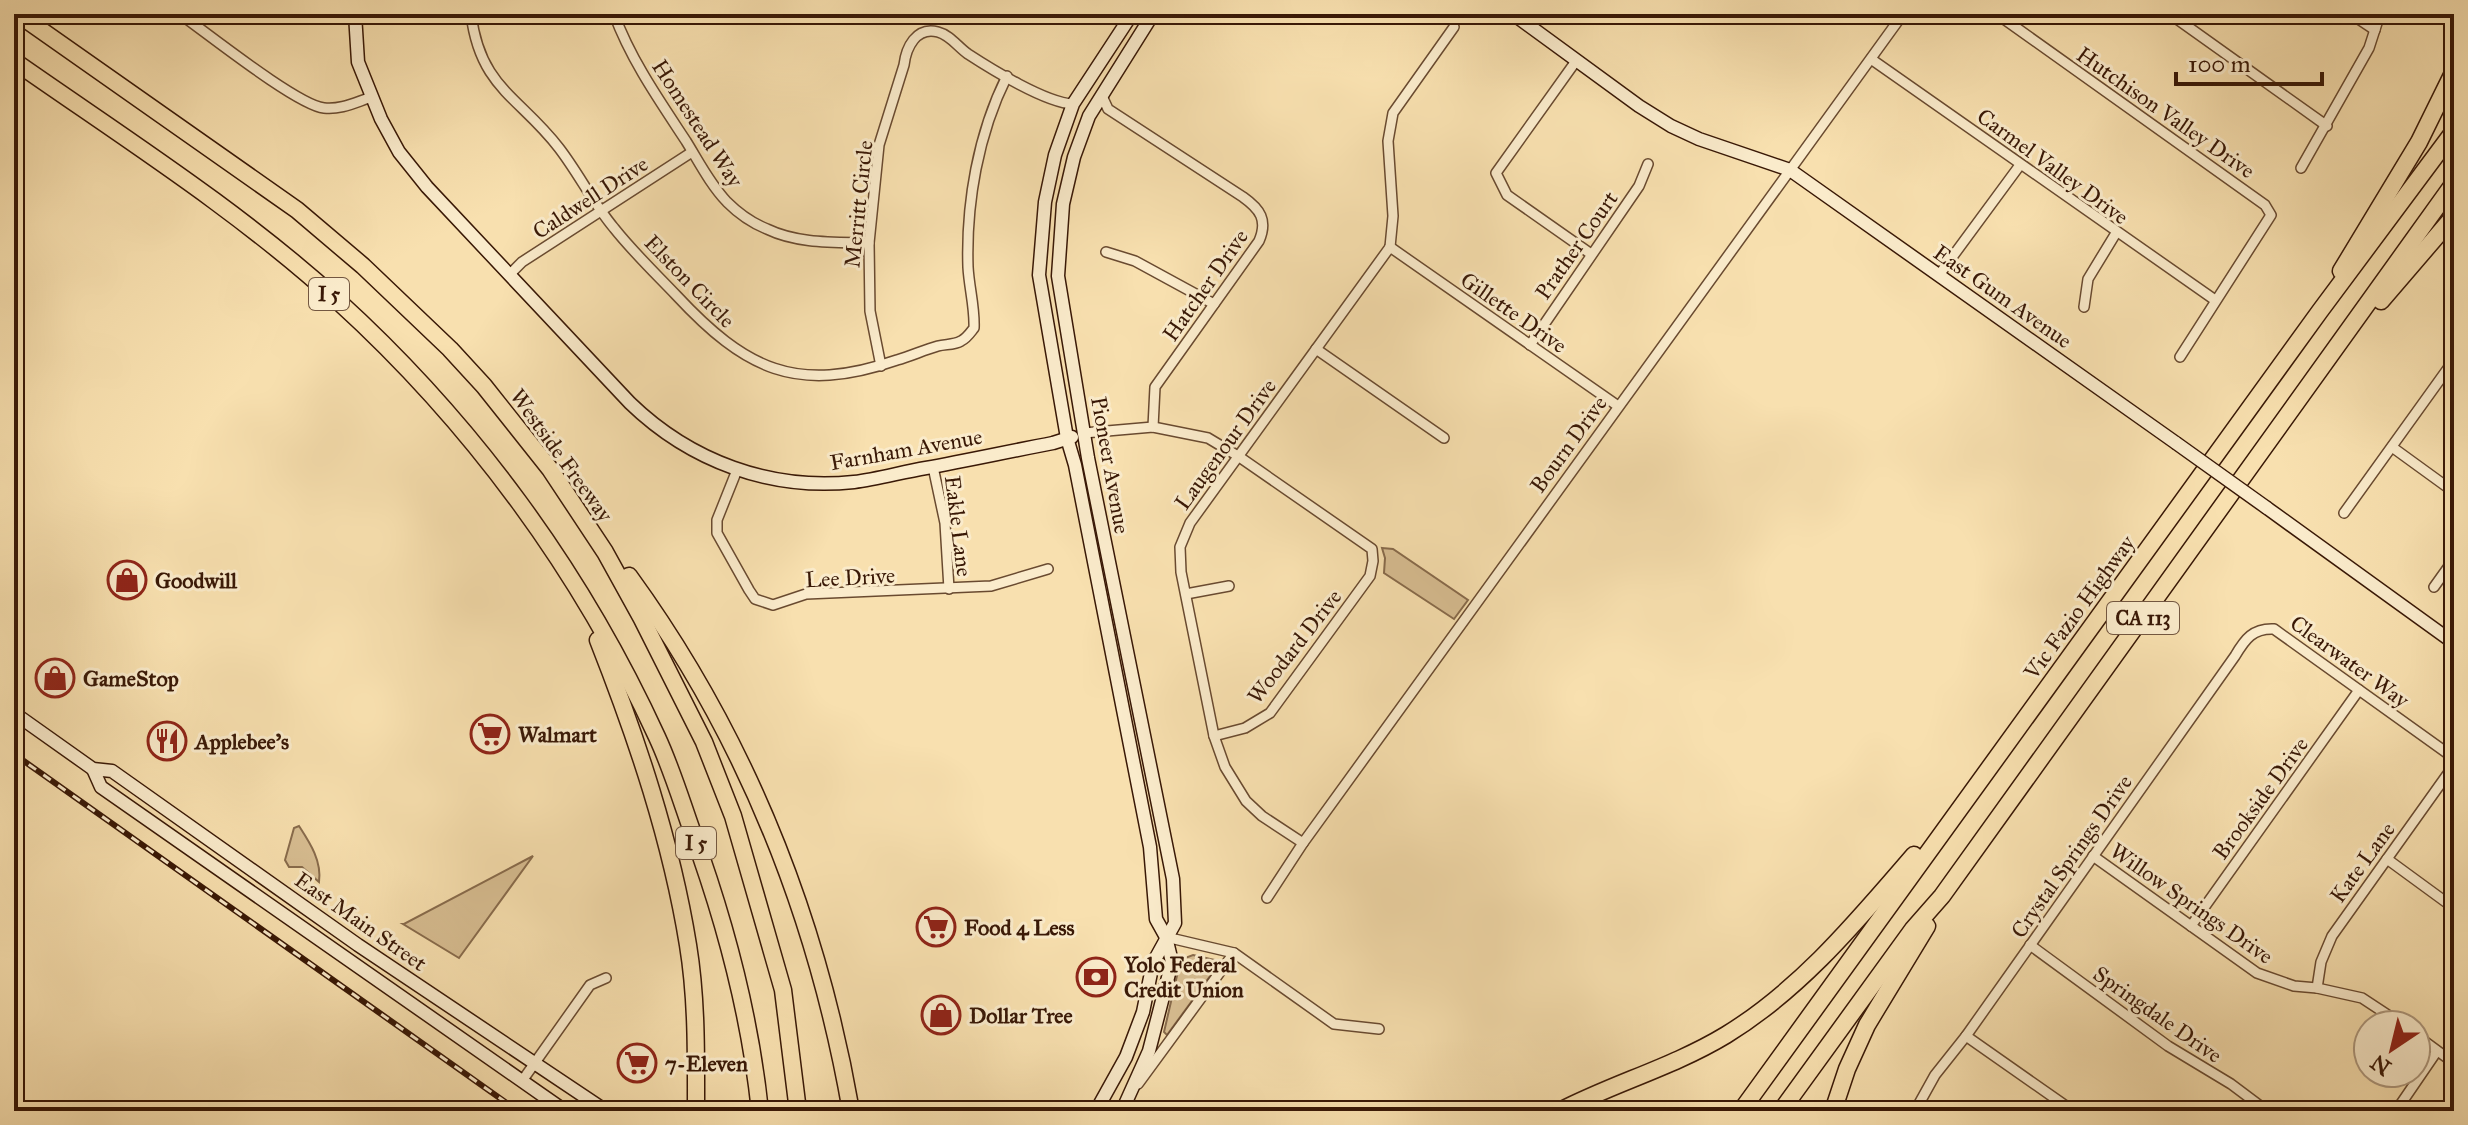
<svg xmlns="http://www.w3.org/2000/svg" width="2468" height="1125" font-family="'IM FELL Great Primer',serif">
  <rect width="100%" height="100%" fill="#f8e0af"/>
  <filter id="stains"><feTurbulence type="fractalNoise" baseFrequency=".0025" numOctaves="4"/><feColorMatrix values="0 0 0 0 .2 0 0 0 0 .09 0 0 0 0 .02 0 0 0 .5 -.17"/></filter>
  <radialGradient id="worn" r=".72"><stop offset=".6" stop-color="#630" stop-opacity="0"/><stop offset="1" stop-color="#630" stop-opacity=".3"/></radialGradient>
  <g fill="#d8be92" stroke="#886b4c" stroke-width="2">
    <path d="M1382 548 1393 549 1468 600 1454 619 1384 573 1385 558Z"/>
    <path d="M299 826C310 843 322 861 319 882L302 867H289L285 860 294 828Z"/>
    <path d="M533 856 459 958 403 924H404Z"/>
    <path d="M1193 955 1215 960 1216 968 1167 1035 1164 1032 1179 967 1185 958Z"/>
  </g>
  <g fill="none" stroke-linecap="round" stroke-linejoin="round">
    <g stroke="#694a30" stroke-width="12">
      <g id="street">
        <path d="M180 14C207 33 297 105 324 108 341 110 356 102 372 97"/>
        <path d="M471 14C480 88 520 97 559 148 579 174 593 203 614 228 633 252 655 273 676 295 745 369 796 395 897 360 911 356 924 350 938 346 946 344 954 345 961 341 967 338 970 333 974 328 975 308 969 287 968 267 966 203 978 134 1007 76"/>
        <path d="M614 14C631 60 659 100 686 141 699 162 710 184 727 202 738 213 752 223 767 229 798 244 835 242 869 243"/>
        <path d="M1997 14 2265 205 2271 215 2180 357"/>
        <path d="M2170 14 2327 126"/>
        <path d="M2351 14 2375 30"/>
        <path d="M1871 59 2215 300"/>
        <path d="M1576 61 1496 173 1507 195 1591 254"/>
        <path d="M1102 96 1108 109 1243 197C1260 209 1268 220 1259 241L1155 387 1153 427"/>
        <path d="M2301 168 2369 48 2380 14"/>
        <path d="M1390 247 1618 406"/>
        <path d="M1390 247 1393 216 1388 141 1393 113 1454 27"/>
        <path d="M1106 252 1135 261 1214 304"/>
        <path d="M509 275 522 262 692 152"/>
        <path d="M1939 275 2020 165"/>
        <path d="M2084 307 2088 279 2116 233"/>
        <path d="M1530 345 1639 186 1648 164"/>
        <path d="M1316 349 1444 438"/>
        <path d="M881 366 870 311 869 243 879 145 904 65C906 48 916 26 938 32 950 35 958 47 968 54 991 69 1046 103 1073 104"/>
        <path d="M1084 433 1153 427 1208 438 1238 456 1372 549 1373 561 1370 576 1270 713 1245 728 1214 736"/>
        <path d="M2392 447 2454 492"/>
        <path d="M933 467 945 523 949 589"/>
        <path d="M737 470 717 520V533L749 590 755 599 773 605 806 594 991 586 1048 569"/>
        <path d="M2344 513 2454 360"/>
        <path d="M2434 587 2454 559"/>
        <path d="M1186 594 1229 586"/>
        <path d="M1303 843 1262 816 1246 801 1225 767 1214 736 1181 572 1180 547 1190 523 1390 247"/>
        <path d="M2093 856 2257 973 2294 986 2317 988 2362 998 2403 1025"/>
        <path d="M2387 859 2454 908"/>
        <path d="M1267 898 1303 843 1903 14"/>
        <path d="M2191 926 2359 690"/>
        <path d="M1166 937 1234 953 1334 1024 1379 1029"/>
        <path d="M2030 945 2168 1046 2231 1084 2267 1111"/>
        <path d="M2317 988 2321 962 2332 936 2454 765"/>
        <path d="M2416 1035 2454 1063"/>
        <path d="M1966 1036 2073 1111"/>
        <path d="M522 1081 590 985 606 978"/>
        <path d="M1138 1084 1234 953"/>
        <path d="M1915 1111 1935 1075 1966 1036 2235 656C2245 639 2253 628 2274 629L2454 758"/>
        <path d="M2396 1111 2437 1051"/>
      </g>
    </g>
    <g stroke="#391806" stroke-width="15">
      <g id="secondary">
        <path d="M355 14 358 62 381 119 399 152 427 187 630 403C690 461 770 491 854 482 878 479 902 472 926 468 969 460 1011 451 1053 443L1072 437"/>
        <path d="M1513 14 1639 106 1671 126 1699 139 1790 170 2176 443"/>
        <path d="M2267 508 2454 643"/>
        <path d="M14 713 93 769 112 771 358 945 606 1111"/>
        <path d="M93 769 101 787 565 1111"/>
        <path d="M1096 1111 1126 1057 1143 1012 1153 963 1175 923 1173 879 1088 458 1058 276 1063 204 1074 157 1089 116 1153 14"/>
        <path d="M1122 1111 1149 1051 1172 962 1166 937 1156 919 1150 847 1075 465 1067 438 1039 275 1045 202 1055 155 1073 104 1132 14"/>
      </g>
    </g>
    <g stroke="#391806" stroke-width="19">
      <g id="highway">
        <path d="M18 14 297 210 363 266 450 349 484 386 550 469 605 552 642 619 704 742 733 816 783 990 798 1111"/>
        <path d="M14 61C124 138 238 210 338 301 472 423 581 571 657 737 671 767 681 800 692 831 725 921 750 1015 760 1111"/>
        <path d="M2341 271 2419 142 2454 71"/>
        <path d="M2381 301 2454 216"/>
        <path d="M629 576C746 737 817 916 851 1111"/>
        <path d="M598 640C637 739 671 840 688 945 697 1000 696 1056 696 1111"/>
        <path d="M1560 1111C1614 1083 1673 1067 1726 1035 1801 989 1857 921 1914 855"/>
        <path d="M1741 1111 2320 311 2454 131"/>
        <path d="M1781 1111 1913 929 1942 896 2454 183"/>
        <path d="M1833 1111 1847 1069 1867 1025 1927 926"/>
      </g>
    </g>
    <use href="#street" stroke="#faebcb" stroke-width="9"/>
    <use href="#secondary" stroke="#faebcb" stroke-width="12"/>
    <use href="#highway" stroke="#f8e0af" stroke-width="16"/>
    <g stroke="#391806" stroke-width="6">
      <path id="rail" d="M14 754 518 1111"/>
    </g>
    <use href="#rail" stroke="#faebcb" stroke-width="3" stroke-dasharray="9" stroke-linecap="butt"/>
    <g stroke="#391806" stroke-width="15" stroke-linecap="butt">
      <path id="secondary-bridge" d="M2176 443 2267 508"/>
    </g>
    <use href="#secondary-bridge" stroke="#faebcb" stroke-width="12"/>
  </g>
  <defs>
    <g id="shop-ring" transform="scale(2)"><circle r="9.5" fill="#faebcb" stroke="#8f2418" stroke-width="1.5"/><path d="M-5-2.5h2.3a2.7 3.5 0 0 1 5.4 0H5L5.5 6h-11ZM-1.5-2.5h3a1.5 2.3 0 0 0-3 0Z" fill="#8f2418"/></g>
    <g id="supermarket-ring" transform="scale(2)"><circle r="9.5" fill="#faebcb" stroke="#8f2418" stroke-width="1.5"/><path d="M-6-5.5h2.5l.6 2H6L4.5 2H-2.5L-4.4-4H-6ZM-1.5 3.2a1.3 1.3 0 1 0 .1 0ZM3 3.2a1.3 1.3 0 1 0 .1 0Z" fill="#8f2418"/></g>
    <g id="restaurant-ring" transform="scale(2)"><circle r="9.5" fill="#faebcb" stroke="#8f2418" stroke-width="1.5"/><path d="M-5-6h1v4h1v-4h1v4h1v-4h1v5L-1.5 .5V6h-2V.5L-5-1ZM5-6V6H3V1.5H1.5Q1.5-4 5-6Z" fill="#8f2418"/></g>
    <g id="bank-ring" transform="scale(2)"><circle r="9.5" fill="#faebcb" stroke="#8f2418" stroke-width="1.5"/><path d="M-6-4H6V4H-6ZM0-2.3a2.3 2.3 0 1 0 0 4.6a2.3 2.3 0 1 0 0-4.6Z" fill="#8f2418"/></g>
  </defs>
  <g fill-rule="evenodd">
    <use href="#shop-ring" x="127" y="580"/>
    <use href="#shop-ring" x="55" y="678"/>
    <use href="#supermarket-ring" x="490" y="734"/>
    <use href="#restaurant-ring" x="167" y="741"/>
    <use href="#supermarket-ring" x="936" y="927"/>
    <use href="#bank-ring" x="1096" y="977"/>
    <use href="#shop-ring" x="941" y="1015"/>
    <use href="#supermarket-ring" x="637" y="1063"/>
  </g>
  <g text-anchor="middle" stroke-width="6" stroke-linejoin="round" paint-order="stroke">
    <g fill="#faebcb" stroke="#735741" stroke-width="2">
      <rect x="309" y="278" width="40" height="32" rx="6"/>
      <rect x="2107" y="602" width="72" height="32" rx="6"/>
      <rect x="676" y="827" width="40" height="32" rx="6"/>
    </g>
    <g font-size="20" font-weight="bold" fill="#391806">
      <text x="329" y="301">I 5</text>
      <text x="2143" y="625">CA 113</text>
      <text x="696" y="850">I 5</text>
    </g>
    <g font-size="22" fill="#391806" stroke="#faebcb">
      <text transform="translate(2166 112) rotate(35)" y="8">Hutchison Valley Drive</text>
      <text transform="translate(698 123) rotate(57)" y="8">Homestead Way</text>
      <text transform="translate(2053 166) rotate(36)" y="8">Carmel Valley Drive</text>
      <text transform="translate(590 197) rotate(-33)" y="8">Caldwell Drive</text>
      <text transform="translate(858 204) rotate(-84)" y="8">Merritt Circle</text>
      <text transform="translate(1576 245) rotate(-55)" y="8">Prather Court</text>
      <text transform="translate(690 281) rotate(46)" y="8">Elston Circle</text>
      <text transform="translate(1205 285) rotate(-55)" y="8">Hatcher Drive</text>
      <text transform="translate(2003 296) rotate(35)" y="8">East Gum Avenue</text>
      <text transform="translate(1514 312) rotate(35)" y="8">Gillette Drive</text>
      <text transform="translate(1225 444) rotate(-54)" y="8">Laugenour Drive</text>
      <text transform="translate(1568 444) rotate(-54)" y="8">Bourn Drive</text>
      <text transform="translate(906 449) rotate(-10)" y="8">Farnham Avenue</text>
      <text transform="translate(562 455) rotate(54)" y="8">Westside Freeway</text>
      <text transform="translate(1111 465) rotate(80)" y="8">Pioneer Avenue</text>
      <text transform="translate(959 526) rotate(83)" y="8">Eakle Lane</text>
      <text transform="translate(850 577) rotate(-3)" y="8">Lee Drive</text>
      <text transform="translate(2079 607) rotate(-54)" y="8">Vic Fazio Highway</text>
      <text transform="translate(1294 646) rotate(-52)" y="8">Woodard Drive</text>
      <text transform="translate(2350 661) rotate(36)" y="8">Clearwater Way</text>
      <text transform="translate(2260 798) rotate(-54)" y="8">Brookside Drive</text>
      <text transform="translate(2071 856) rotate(-55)" y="8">Crystal Springs Drive</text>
      <text transform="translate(2362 862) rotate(-54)" y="8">Kate Lane</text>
      <text transform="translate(2192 903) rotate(35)" y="8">Willow Springs Drive</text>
      <text transform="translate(361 921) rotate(35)" y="8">East Main Street</text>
      <text transform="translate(2158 1014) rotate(35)" y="8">Springdale Drive</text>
    </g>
    <g font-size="22" font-weight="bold" fill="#391806" stroke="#faebcb" text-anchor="start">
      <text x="155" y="588">Goodwill</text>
      <text x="83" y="686">GameStop</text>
      <text x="518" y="742">Walmart</text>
      <text x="195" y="749">Applebee's</text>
      <text x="964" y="935">Food 4 Less</text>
      <text x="1124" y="972">Yolo Federal<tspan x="1124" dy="25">Credit Union</tspan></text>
      <text x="969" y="1023">Dollar Tree</text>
      <text x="665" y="1071">7-Eleven</text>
    </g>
  </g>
  <rect width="2468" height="1125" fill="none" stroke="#f8e0af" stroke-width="48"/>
  <rect x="16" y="16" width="2436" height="1093" fill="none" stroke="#391806" stroke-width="4"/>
  <rect x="24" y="24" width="2420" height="1077" fill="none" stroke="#391806" stroke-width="2"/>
  <g transform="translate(2392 1049) rotate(215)"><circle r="38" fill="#faebcb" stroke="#ad977c" stroke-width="2"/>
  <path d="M0-6L14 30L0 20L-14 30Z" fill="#8f2418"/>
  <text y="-12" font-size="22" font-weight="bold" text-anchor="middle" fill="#391806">N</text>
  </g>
  <path d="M2176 72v12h146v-12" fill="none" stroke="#391806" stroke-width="4"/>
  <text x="2188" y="72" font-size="24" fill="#391806" stroke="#faebcb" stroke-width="6" paint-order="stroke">100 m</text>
  <rect width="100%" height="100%" filter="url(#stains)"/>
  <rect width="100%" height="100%" fill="url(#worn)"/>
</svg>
